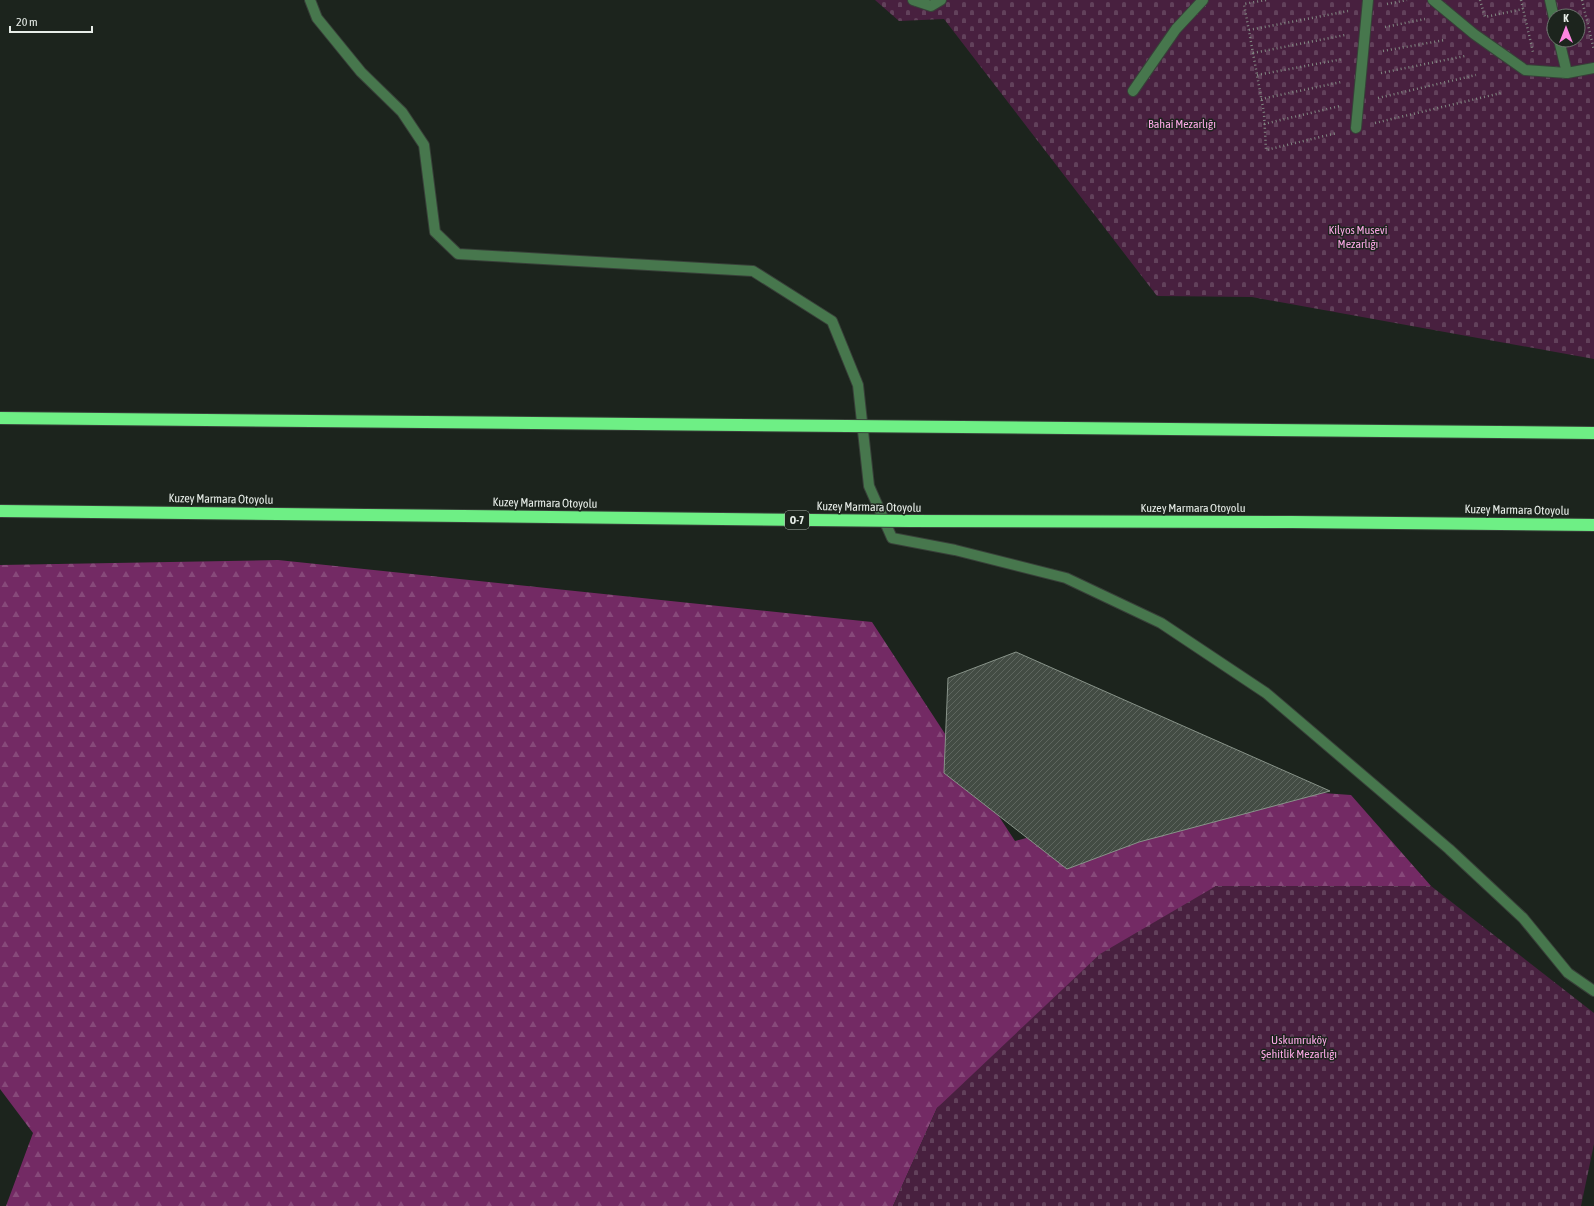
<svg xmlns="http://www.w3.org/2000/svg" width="1594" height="1206" font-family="'Asap Condensed',sans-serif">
  <defs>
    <pattern id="forest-firs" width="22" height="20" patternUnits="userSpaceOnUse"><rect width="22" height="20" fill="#732a64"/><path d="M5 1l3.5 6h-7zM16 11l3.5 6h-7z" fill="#87497a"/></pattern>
    <pattern id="cemetery-stones" width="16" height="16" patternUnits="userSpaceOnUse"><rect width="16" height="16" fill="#48203f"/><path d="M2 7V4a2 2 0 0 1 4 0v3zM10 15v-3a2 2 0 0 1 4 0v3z" fill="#62415b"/></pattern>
    <pattern id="building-hatch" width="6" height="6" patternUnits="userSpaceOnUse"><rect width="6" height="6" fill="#434c44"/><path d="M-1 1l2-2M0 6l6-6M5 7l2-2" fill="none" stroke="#5e665f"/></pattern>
  </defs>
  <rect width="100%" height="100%" fill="#1c241d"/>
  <path fill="url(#forest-firs)" d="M278 560 872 622 1015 841 1224 786 1351 795 1431 886H1216L937 1108 893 1206H6L33 1133 0 1089V565Z"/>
  <g fill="url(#cemetery-stones)" fill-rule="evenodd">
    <path d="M875 0H1594V359L1252 297 1157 296 944 19 899 21ZM1554 16H1578V40H1554Z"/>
    <path d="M1216 886H1431L1594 1013V1144L1581 1206H893L937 1108 1100 954Z"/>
  </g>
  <path fill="url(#building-hatch)" stroke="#889389" d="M1016 652 1330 791 1139 842 1067 869 944 773 948 678Z"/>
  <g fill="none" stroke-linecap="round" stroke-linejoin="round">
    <g stroke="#384039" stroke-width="12">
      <g id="minor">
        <path d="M310 0 317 18 361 72 402 112 424 145 435 232 458 254 753 271 832 321 858 385 869 486 892 538 955 550 1066 578 1161 623 1266 693 1449 849 1523 918 1568 973 1594 991"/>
        <path d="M913 0 931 6 941 0"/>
        <path d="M1433 0 1474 34 1525 70 1567 73 1594 68"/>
        <path d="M1550 0 1554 18"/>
        <path d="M1559 40 1567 73"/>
        <path d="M1133 91 1176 29 1203 0"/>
        <path d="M1356 128 1368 0"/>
      </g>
    </g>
    <g stroke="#828983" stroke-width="2.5" stroke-dasharray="1 3" stroke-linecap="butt">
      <path d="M1266 0 1244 4 1264 113 1266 150 1337 133"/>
      <path d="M1480 0 1485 17 1523 9"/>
      <path d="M1521 0 1533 52"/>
      <path d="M1582 0 1594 50"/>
      <path d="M1387 4 1407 0"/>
      <path d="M1385 27 1425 19"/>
      <path d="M1249 30 1348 11"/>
      <path d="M1383 51 1445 40"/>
      <path d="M1253 53 1345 35"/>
      <path d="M1381 73 1465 56"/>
      <path d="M1257 75 1343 59"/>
      <path d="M1378 98 1476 75"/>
      <path d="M1261 99 1341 82"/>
      <path d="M1375 123 1501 93"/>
      <path d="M1264 124 1340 106"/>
    </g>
    <use href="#minor" stroke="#47774d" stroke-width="10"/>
    <g stroke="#384039" stroke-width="14" stroke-linecap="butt">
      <g id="highway-bridge">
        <path d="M0 418 1594 433"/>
        <path d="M0 511 909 521 1292 522 1594 525"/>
      </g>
    </g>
    <use href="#highway-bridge" stroke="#6eef85" stroke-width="12"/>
  </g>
  <g text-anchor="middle" stroke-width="3" stroke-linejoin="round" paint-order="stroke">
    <rect fill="#1c241d" stroke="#aab1ab" stroke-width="1" x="785" y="511" width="24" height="18" rx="3"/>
    <g font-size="11" font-weight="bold" fill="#e7ede8">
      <text x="797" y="524">O-7</text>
    </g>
    <g font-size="12" fill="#faa7e5" stroke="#1c241d">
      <text x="1182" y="128">Bahai Mezarlığı</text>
      <text x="1358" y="234">Kilyos Musevi<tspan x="1358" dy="14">Mezarlığı</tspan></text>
      <text x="1299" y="1044">Uskumruköy<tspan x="1299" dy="14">Şehitlik Mezarlığı</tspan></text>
    </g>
    <g font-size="12" fill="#e7ede8" stroke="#1c241d">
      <text transform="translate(221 499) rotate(1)" y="4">Kuzey Marmara Otoyolu</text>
      <text transform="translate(545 503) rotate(1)" y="4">Kuzey Marmara Otoyolu</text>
      <text transform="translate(869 507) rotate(1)" y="4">Kuzey Marmara Otoyolu</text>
      <text x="1193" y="512">Kuzey Marmara Otoyolu</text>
      <text transform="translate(1517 510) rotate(1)" y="4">Kuzey Marmara Otoyolu</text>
    </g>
  </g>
  <g transform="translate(1566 28)"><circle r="19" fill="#1c241d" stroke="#6d746e"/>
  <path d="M0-3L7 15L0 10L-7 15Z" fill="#fd86e2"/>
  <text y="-6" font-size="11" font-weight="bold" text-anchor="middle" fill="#e7ede8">K</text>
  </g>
  <path d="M10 26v6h82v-6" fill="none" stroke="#e7ede8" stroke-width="2"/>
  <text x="16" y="26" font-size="12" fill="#e7ede8" stroke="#1c241d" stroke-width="3" paint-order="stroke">20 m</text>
</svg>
